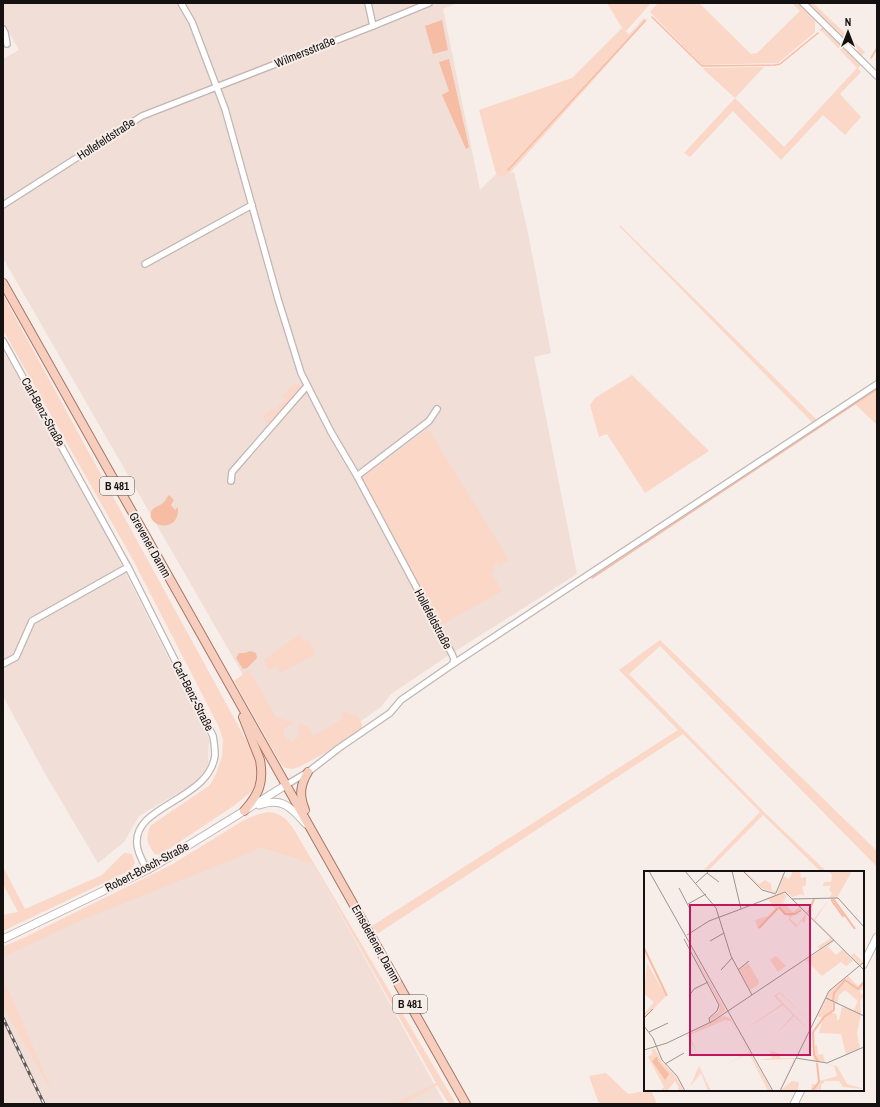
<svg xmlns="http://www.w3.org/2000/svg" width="880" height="1107" font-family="'Archivo Narrow',sans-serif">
  <rect width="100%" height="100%" fill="#f7ede9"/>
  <g fill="#f0ded7">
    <path d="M3 3H457L443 9 480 190 496 174 500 177 514 172 528 233 551 353 534 357 577 574 446 657 391 694 381 707 322 748 295 765 3 258V59L19 50 3 22Z"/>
    <path d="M3 350 110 542 209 739 208 766 196 782 139 816 124 842 98 863 43 770 3 696Z"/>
    <path d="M261 848 313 864 445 1104H3V946Z"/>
  </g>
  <g fill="#fbd7c8">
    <path d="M607 3H651L626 31 629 35 644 18 647 20 509 174 500 177 496 174 479 110 572 78 622 28Z"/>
    <path d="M658 3H699L751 54 757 53 800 11 792 3H800L815 17V32L778 63 702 65 650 12Z"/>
    <path d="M807 3H813L865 52 860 57Z"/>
    <path d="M825 28 862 64 858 68 861 72 840 94 861 117 845 135 823 115 781 160 733 111 690 157 684 153 735 98 702 68 764 67 735 98 784 147 857 68 822 31Z"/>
    <path d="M620 225 817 420 813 423 619 226Z"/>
    <path d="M3 295 258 762 259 778 252 791 235 805 160 855 155 854C147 843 145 840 150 826L210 785 216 774 222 756 223 740 219 727 133 560 3 330Z"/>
    <path d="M632 375 709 451 645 493 607 434 599 437 590 405 595 398Z"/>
    <path d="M296 384 302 386 300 391 269 425 263 418 271 409 275 410 286 400 283 396 293 385Z"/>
    <path d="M877 387V425L854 403Z"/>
    <path d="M428 429 509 560 499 566 497 564 493 566 495 570 491 572 502 591 441 625 360 479Z"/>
    <path d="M300 634 304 642 308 640 316 654 280 673 276 666 269 670 264 660Z"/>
    <path d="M660 640 877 851V867L660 646 629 674 765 813 827 872H821L763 815 707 872H702L760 812 683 734 377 934 372 926 678 730 619 670Z"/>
    <path d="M249 670 276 717 292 722V724C286 726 283 729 284 735L287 739 292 741 298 737 300 732 297 726 299 724 308 727 313 736 343 719 341 714 344 712 357 716 362 724V729L325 753 299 767 292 769 285 768 281 764 234 681Z"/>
    <path d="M268 812C280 813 286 818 293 828L456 1104H449L437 1085 404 1104H395L436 1083 313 864 261 848 84 919 3 957V948L171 865 244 820 259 814Z"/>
    <path d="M124 853 132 854 135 863 131 870 3 931V915L18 912 3 884V867L25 909 102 875Z"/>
    <path d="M3 978 53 1093 3 1006Z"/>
    <path d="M606 1073 628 1094 651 1090 657 1104H599L589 1076Z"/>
  </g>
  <g fill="#f6bca4">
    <path d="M442 20 448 50 433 54 425 26Z"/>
    <path d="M449 59 469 147 466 149 442 95 449 91 439 62Z"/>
    <path d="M169 495 174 500 171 505 175 510 178 507C180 536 143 526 152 510 155 506 160 506 163 503 166 500 166 498 169 495Z"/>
    <path d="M250 651 256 653 257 658 247 668 243 669 236 658 239 653H245Z"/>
  </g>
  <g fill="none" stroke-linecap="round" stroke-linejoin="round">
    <g stroke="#f6bca4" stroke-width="1.5">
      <path d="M652 17 702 66 775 65 780 64 818 33"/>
      <path d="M821 30 824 28"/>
      <path d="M871 58 877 48"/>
      <path d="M508 170 645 21"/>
      <path d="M592 578 877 389"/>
    </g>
    <g stroke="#c0b6b3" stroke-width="8">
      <g id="minor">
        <path d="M181 3 192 22 225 109 278 299 301 373 331 432 357 476 452 654 454 659 453 664"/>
        <path d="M803 3 877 76"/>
        <path d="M373 26 429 3"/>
        <path d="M3 29 5 33 7 44"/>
        <path d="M3 205 142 116 373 26 368 3"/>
        <path d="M145 264 252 205"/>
        <path d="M3 341 128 567 213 736C214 742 215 748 215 755 210 800 133 805 137 844 137 852 143 862 147 870"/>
        <path d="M357 476 429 421 437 409"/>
        <path d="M231 481 232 472 307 386"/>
        <path d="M3 664 16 657 32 621 128 567"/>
        <path d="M286 785 308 772 339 748 390 713 401 700 453 664 877 384"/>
      </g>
    </g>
    <g stroke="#c0b6b3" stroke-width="9">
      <g id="tertiary">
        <path d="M259 805C282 797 291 807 306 824"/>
        <path d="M3 939 147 870 171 856 286 785"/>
        <path d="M863 965 877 937"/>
        <path d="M794 1104 801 1090"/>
      </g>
    </g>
    <g stroke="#a47764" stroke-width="10">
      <g id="primary">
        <path d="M3 283 466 1104"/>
        <path d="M243 717 260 760C264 783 259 794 244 811"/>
        <path d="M305 810C299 796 300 785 308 772"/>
      </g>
    </g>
    <use href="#minor" stroke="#fff" stroke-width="5.5"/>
    <use href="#tertiary" stroke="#fff" stroke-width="7"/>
    <use href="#primary" stroke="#f7cebe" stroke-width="8"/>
    <g stroke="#615c5a" stroke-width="3">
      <path id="rail" d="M3 1018 44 1104"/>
    </g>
    <use href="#rail" stroke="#f7ede9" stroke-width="1.5" stroke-dasharray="4.5" stroke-linecap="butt"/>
  </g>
  <g text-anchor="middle" stroke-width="4" stroke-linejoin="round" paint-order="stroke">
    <g fill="#f7ede9" stroke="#585351" stroke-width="1">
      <rect x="100" y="477" width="34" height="18" rx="3"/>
      <rect x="393" y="995" width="34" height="18" rx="3"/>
    </g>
    <g font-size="11" font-weight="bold" fill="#141110">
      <text x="117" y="490">B 481</text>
      <text x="410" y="1008">B 481</text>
    </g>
    <g font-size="12" fill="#141110" stroke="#f7ede9">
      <text transform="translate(305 52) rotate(-22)" y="4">Wilmersstraße</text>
      <text transform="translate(106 139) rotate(-33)" y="4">Hollefeldstraße</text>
      <text transform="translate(43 412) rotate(61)" y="4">Carl-Benz-Straße</text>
      <text transform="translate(150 545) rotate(61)" y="4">Grevener Damm</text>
      <text transform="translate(433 619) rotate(62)" y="4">Hollefeldstraße</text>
      <text transform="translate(193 696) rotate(63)" y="4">Carl-Benz-Straße</text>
      <text transform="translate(147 867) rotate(-28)" y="4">Robert-Bosch-Straße</text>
      <text transform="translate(376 944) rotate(61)" y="4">Emsdettener Damm</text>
    </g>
  </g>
  <g transform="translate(644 871)">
    <rect width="220" height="220" fill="#f7ede9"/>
    <path d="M99 0H100L115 13 121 9 127 13 128 20H133L132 22 117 17ZM149 0H156L157 7 162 6V14L158 16 161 26 158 23 148 26 142 21 135 22 144 24 114 58 111 49 124 45 131 38 124 28 114 31 133 23 139 5 145 8ZM184 0H208L193 27H185L188 23 185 18 187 15H179L180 11H187L188 4ZM144 25 157 36 146 48 153 54 162 43 161 52 158 50 152 56 145 49 139 55 146 47 134 36ZM144 25 155 36 149 41 139 32ZM185 28 171 49 207 85 210 82 219 91 216 94 190 68 176 78 173 76 187 67 165 43 170 48ZM42 68 81 138 80 141 67 150 66 146 75 141 76 134ZM190 70 184 76 192 84 199 78 209 90 202 95 197 91 178 105 162 89ZM132 85 142 95 134 101 126 89ZM3 92 22 125 0 148V143L10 131 0 123ZM104 92 115 110 114 114 106 119 95 99ZM204 105 214 115 220 110V118L215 120 220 125 216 130 217 142 213 163 216 177 202 184 197 163 175 162 179 147 173 145 186 119ZM201 119 214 130 210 139 198 136 195 149H193V144L188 141 189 132 193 133 195 124ZM136 121 168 153 136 122 132 125 165 159 150 145 131 164 149 144 139 134 97 161 138 133 130 125ZM79 145 86 147 128 220H124L105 182 80 195 105 181 89 151 81 149 46 164 53 182 43 164ZM171 174H173L174 184 179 183 181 191 169 190ZM11 178 18 191 31 204 40 220H33L35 217 31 210 23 220H17L20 216 4 186 9 182 7 179ZM8 189 14 190 18 196 21 209ZM126 180 134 182 137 187H152L135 220 150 188 114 189 128 187ZM183 193 193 195 203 213 220 218 199 216 195 210H181L177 214V220H167L168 213 175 214 176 210 193 205 190 195ZM55 195 67 220H64L57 202 46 216ZM148 210 155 211 154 220H136Z" fill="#fbd7c8" fill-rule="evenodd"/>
    <path d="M13 185 14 190 25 203 21 209 8 190Z" fill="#f6bca4"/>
    <path fill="none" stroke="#f6bca4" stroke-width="2" d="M187 29H190L211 58M188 30 199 45 201 43M135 36 141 43H151L157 39M164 42 170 28M115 57 134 37M0 77 23 125M189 130 190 122 201 109 214 118 220 111M174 190 170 184 169 161 180 146 190 139V132M168 220 175 211 173 192"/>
    <path fill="none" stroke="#9c9592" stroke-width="1" d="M5 0 129 220M41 0 72 37 87 85 108 124M99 0 118 19 132 23M63 2 75 11M52 12 65 0M35 17 47 40M132 22 141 0M148 28 194 27 220 56M44 33 62 23M97 38 141 21 220 99M43 64 65 50 97 38 88 0M40 68 75 134 73 140 65 147 66 152M66 70 80 62M77 99 88 87M94 99 105 90M45 125 50 118 64 111M182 127 220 145M0 147 9 138M0 155 9 167 18 189 33 205 41 220M5 161 24 152M0 179 23 172 69 150 190 69M152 187 183 192 220 176M21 193 40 182M136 220 185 120 220 91"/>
    <path fill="#c2185b" fill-opacity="0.15" stroke="#c2185b" stroke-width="2" d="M46 34H166V184H46Z"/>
    <rect width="220" height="220" fill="none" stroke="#141110" stroke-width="2"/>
  </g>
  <rect width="880" height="1107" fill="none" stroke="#141110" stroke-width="8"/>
  <g transform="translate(848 32)" stroke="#f7ede9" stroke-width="3" paint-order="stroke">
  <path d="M0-3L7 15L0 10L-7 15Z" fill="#141110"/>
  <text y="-6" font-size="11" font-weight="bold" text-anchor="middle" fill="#141110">N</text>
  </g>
</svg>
